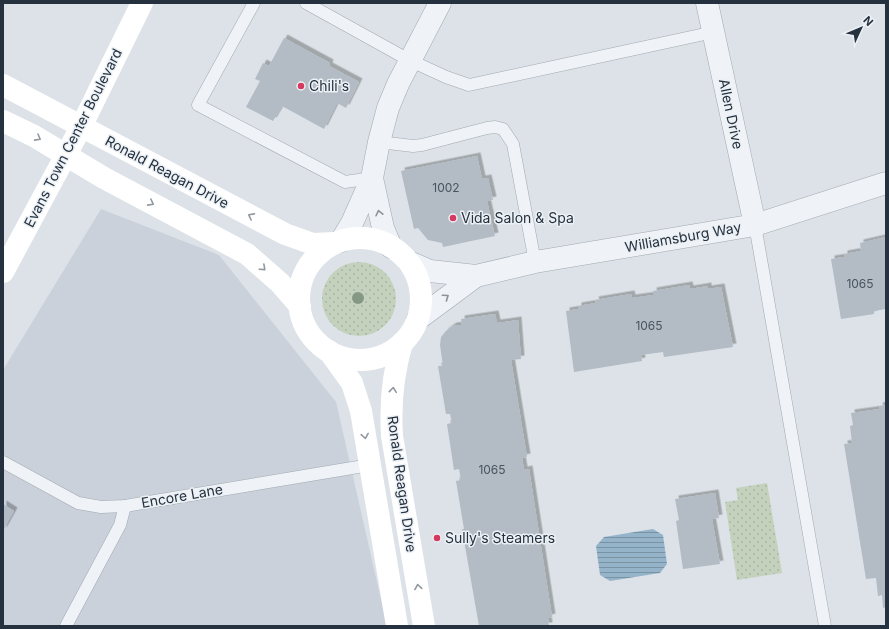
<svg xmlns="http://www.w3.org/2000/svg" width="889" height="629" font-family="Inter,sans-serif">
  <defs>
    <pattern id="grass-dots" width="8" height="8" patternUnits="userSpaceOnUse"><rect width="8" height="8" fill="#c4d2bd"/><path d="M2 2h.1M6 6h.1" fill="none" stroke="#a8b5a4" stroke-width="1.8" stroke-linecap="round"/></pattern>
    <pattern id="water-rules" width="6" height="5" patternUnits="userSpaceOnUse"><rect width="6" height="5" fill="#95b4ca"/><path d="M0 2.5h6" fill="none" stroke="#7993a5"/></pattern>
    <filter id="shadow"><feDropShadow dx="3.5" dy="-3.5" stdDeviation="0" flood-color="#0004"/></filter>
  </defs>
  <rect width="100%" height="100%" fill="#dce2e7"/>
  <path fill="#cad1da" d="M101 209 219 255 336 402 387 626H3V370Z"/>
  <g fill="url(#grass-dots)">
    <circle cx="359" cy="299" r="37"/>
    <path d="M767 483 782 573 737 580 725 502 738 500 736 488Z"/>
  </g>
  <path fill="url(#water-rules)" d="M653 529 663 535 667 564 660 573 610 581 600 575 596 546 604 537Z"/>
  <g fill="#b3bbc4" filter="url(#shadow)">
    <path d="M284 38 330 63 329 66 359 82 346 108 337 103 324 129 282 106 273 121 246 107 260 81 255 79 263 63 269 66Z"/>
    <path d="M477 156 482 179 488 178 493 200 487 201 495 236 443 247 442 243 428 240 418 228 414 229 401 171Z"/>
    <path d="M886 237V309L874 311V314L841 319 831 259 844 257V254L861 251 860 243Z"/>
    <path d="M689 285 690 289 708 286V289L721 287 733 347 664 357 663 352 641 355 642 361 574 372 566 311 578 309V306L596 303 595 300 631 294 632 298 654 295 653 291Z"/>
    <path d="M495 314 497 323 518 320 521 359 511 360 527 457 522 458 524 470 529 469 552 617 548 618 549 626H479L462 529H464L456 481 461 480 459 469 454 470 447 424 452 423 450 414H446L438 366H443L440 345 441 337 446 331 453 326 462 325 461 319Z"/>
    <path d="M886 405V607L883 608 882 595 878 596 876 578 866 579 844 444 852 443 850 426 853 425 851 413 880 409 879 406Z"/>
    <path d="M715 493 719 518 712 519 720 564 683 569 676 521 679 520 675 499Z"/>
    <path d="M3 504 14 511 3 531Z"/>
  </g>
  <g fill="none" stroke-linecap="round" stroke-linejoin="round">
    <g stroke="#a1a9b1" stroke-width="13">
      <g id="lane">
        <path d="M254 3 198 105 345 182 372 178"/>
        <path d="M306 3 409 60 446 77 469 85 714 32"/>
        <path d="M379 142 413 146 422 145 487 128 495 127 503 129 513 144 535 262"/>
        <path d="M755 225 825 626"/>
        <path d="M3 462 78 503 101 507 125 506 370 465"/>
        <path d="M66 626 120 525 125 506"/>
      </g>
    </g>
    <g stroke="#a1a9b1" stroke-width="23">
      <g id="street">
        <path d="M707 3 755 225"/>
        <path d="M372 178 383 228 391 247"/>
        <path d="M341 241 352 223 372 178 379 142 388 108 398 84 440 3"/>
        <path d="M409 262 430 271 476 276 535 262 755 225 886 183"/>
        <path d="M418 319 476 276"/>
      </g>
    </g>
    <use href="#lane" stroke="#eff2f6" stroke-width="12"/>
    <use href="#street" stroke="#eff2f6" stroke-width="22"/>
    <g stroke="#fff" stroke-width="22">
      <path d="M3 85 285 234 313 244 335 243"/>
      <path d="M3 121 34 136 104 178 247 254 280 283 300 306"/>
      <circle cx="360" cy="299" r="61"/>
      <path d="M3 272 81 127 142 3"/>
      <path d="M402 343C393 373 390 404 392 436L424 626"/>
      <path d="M329 351 352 383 361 411 397 626"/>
    </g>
  </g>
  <circle fill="#859883" cx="358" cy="298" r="6"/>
  <defs><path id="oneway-chevron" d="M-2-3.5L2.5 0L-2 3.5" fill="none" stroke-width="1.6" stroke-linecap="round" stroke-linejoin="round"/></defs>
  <g stroke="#92989f">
    <use href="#oneway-chevron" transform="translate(38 138) rotate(29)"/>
    <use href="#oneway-chevron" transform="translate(151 203) rotate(28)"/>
    <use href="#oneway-chevron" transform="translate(251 216) rotate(-152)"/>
    <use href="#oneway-chevron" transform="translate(263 268) rotate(42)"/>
    <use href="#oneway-chevron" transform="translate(393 390) rotate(-84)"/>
    <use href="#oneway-chevron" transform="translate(365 436) rotate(81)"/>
    <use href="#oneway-chevron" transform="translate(418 587) rotate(-99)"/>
  </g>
  <g stroke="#8a929a">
    <use href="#oneway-chevron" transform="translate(379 213) rotate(-103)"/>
    <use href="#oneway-chevron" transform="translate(446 297) rotate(-35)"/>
  </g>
  <g fill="#d5395f" stroke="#ecf1f5" stroke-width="1.5">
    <circle cx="301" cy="86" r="4"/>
    <circle cx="453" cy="218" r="4"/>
    <circle cx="437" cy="538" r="4"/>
  </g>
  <g text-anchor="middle" stroke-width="3" stroke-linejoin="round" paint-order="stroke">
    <g font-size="12" fill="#485460">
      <text x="446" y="192">1002</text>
      <text x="860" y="288">1065</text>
      <text x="649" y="330">1065</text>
      <text x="492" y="474">1065</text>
    </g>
    <g font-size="14" fill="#25313f" stroke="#ecf1f5" text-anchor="start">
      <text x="309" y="91">Chili's</text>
      <text x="461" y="223">Vida Salon &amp; Spa</text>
      <text x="445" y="543">Sully's Steamers</text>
    </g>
    <g font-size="14" fill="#25313f" stroke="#ecf1f5">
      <text transform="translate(731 114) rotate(78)" y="5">Allen Drive</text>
      <text transform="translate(73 138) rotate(-63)" y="5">Evans Town Center Boulevard</text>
      <text transform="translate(167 172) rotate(28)" y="5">Ronald Reagan Drive</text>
      <text transform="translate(683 237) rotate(-10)" y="5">Williamsburg Way</text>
      <text transform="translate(402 484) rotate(82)" y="5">Ronald Reagan Drive</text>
      <text transform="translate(182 496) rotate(-10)" y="5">Encore Lane</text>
    </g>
  </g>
  <rect width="889" height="629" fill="none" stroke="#25313f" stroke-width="8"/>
  <g transform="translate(861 28) rotate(46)" stroke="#ecf1f5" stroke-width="3" paint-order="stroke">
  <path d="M0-3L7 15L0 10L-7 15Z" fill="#25313f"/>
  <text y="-6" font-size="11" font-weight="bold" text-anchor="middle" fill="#25313f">N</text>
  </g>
</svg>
